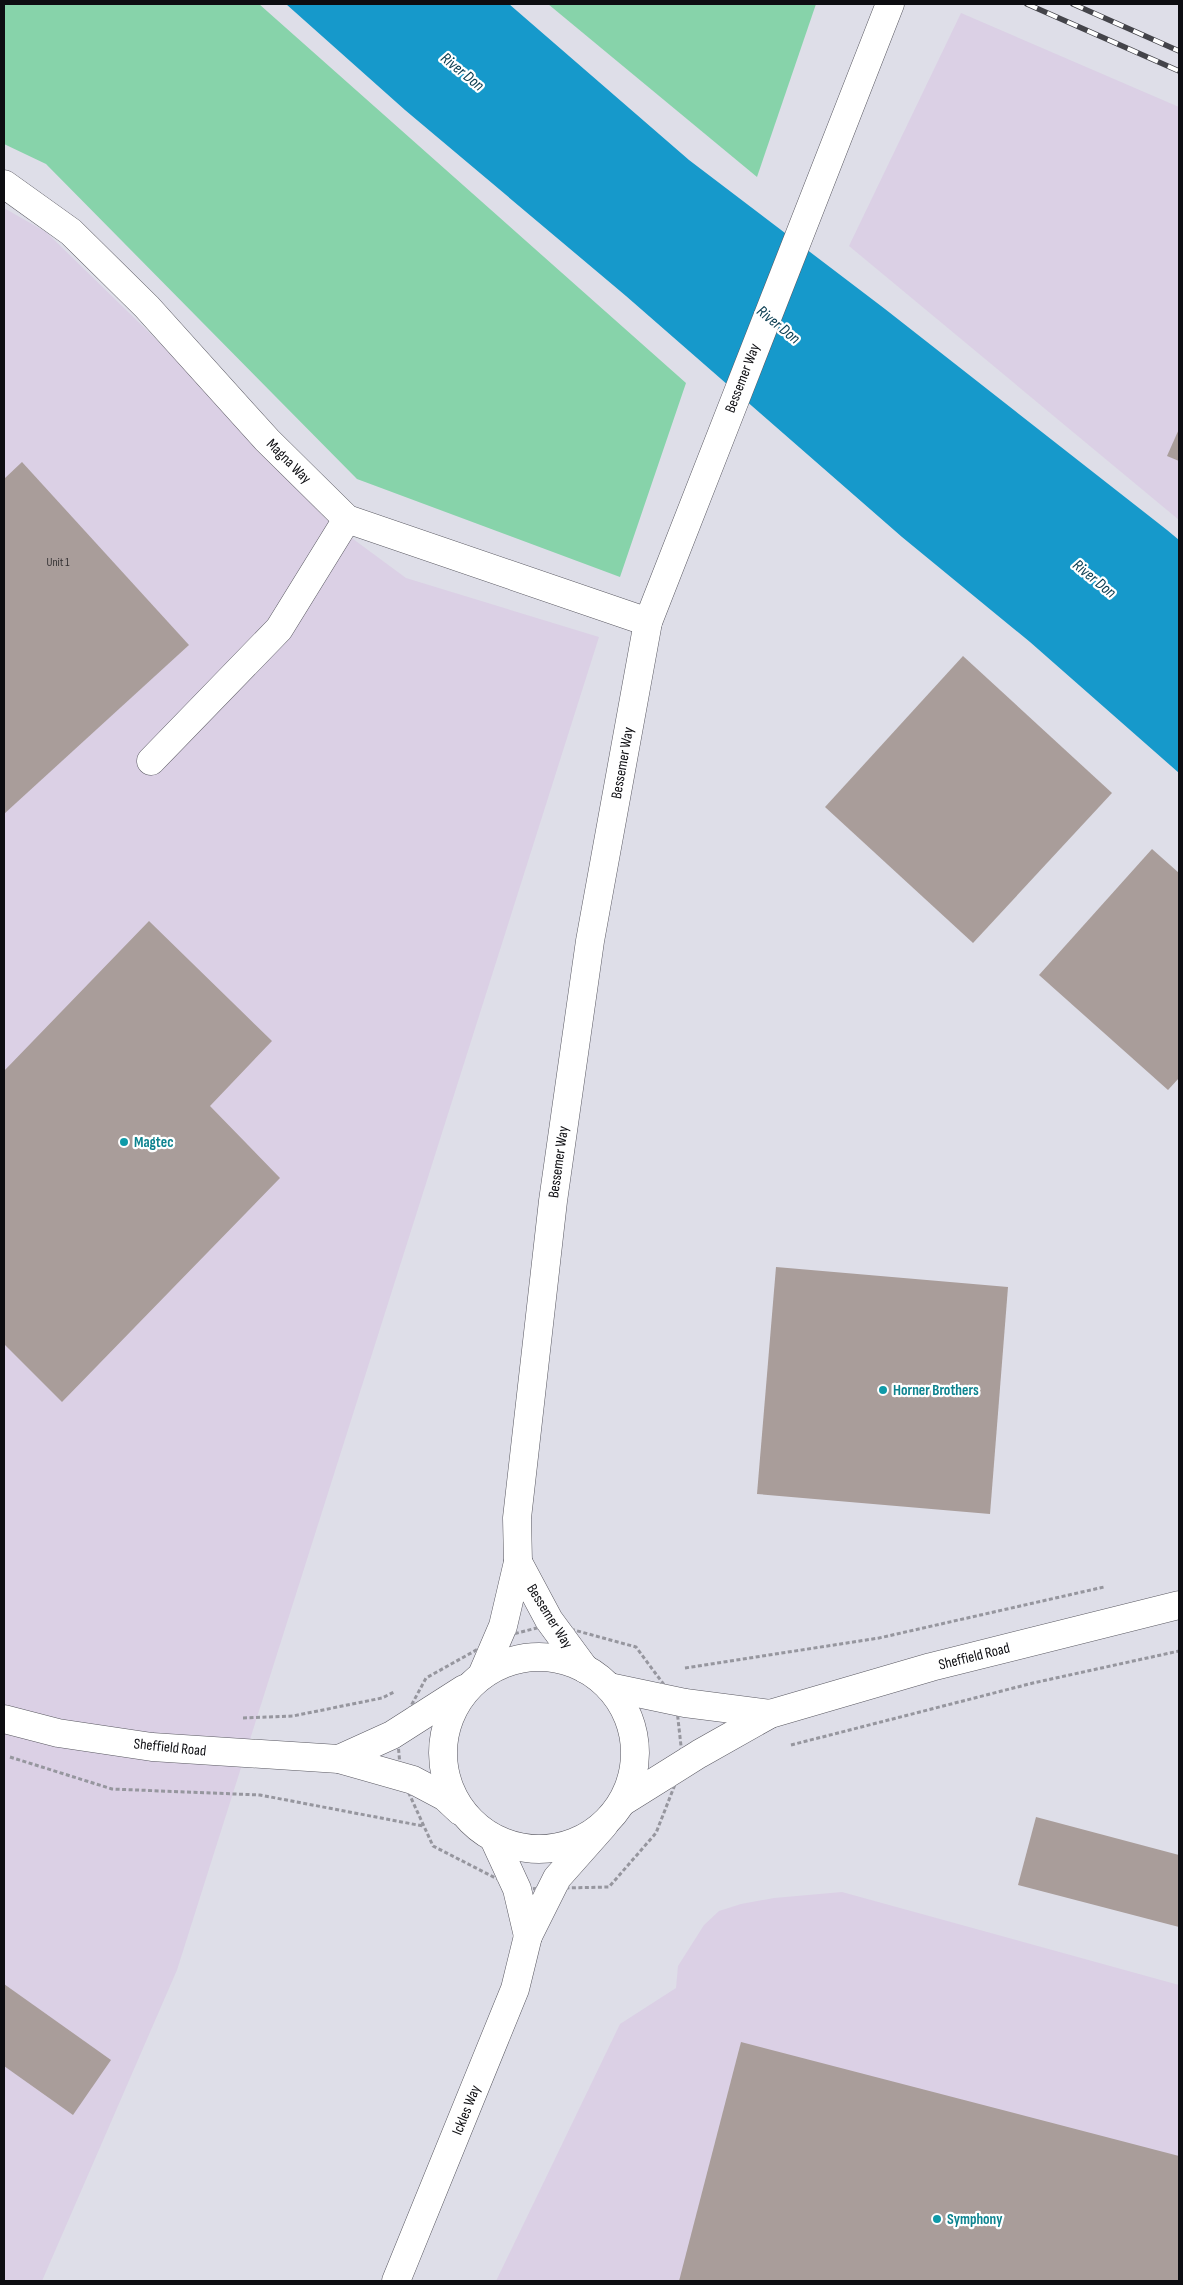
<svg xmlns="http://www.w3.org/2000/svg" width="1183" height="2285" font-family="'Sofia Sans Condensed',sans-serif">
  <rect width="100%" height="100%" fill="#dedee8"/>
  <g fill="#dbd0e5">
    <path d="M961 13 1179 107V520L849 246Z"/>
    <path d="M4 208 46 232 160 343 326 519 406 578 599 637 177 1970 42 2281H4Z"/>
    <path d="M842 1892 1179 1985V2281H496L620 2024 676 1988 678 1966 704 1925 719 1911 741 1904 774 1898Z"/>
  </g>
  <g fill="#87d3aa">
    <path d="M4 4H259L686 383 620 577 357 479 46 164 4 144Z"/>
    <path d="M548 4H816L757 177Z"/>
  </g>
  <path fill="#1699cb" d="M286 4H509L689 160 885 309 1167 530 1179 540V773L1030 642 902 537 626 296 405 110Z"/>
  <g fill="#a99d9a">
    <path d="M1179 429V461L1167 456Z"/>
    <path d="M22 462 189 645 4 814V479Z"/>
    <path d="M963 656 1112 793 973 943 825 807Z"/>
    <path d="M1152 849 1179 873V1078L1168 1090 1039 975Z"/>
    <path d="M149 921 272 1041 210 1106 280 1178 62 1402 4 1344V1071Z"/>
    <path d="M776 1267 1008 1287 990 1514 757 1494Z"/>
    <path d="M1036 1817 1179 1855V1927L1018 1885Z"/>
    <path d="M4 1984 111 2060 73 2115 4 2066Z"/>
    <path d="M741 2042 1179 2156V2281H679Z"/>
  </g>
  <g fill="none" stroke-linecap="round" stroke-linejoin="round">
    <g stroke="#595861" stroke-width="29">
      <g id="minor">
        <path d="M4 184 71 232 147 307 267 440 347 519 648 622"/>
        <path d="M151 761 279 629 347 519"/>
        <path d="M518 1562 517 1518 553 1201 590 941 648 622 890 4"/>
        <path d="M482 1675 503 1626 518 1562 549 1620 585 1669"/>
        <path d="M494 1839 517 1889 528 1936 557 1878 604 1825"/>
        <path d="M396 2281 515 1989 528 1936"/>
      </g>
    </g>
    <g stroke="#595861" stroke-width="29">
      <g id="primary">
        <circle cx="539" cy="1753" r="96"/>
        <path d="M609 1687 685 1703 770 1714"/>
        <path d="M4 1719 58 1733 152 1747 339 1759 413 1780 445 1797 460 1811"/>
        <path d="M339 1759 392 1735 464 1689"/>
        <path d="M624 1801 699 1754 770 1714 931 1667 1179 1605"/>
      </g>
    </g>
    <g stroke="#96969e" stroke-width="3" stroke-dasharray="4 2.5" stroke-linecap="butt">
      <path d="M552 1624 636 1647 676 1701 683 1764 656 1833 609 1887 517 1889 433 1846 401 1776 397 1732 426 1678 498 1638Z"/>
      <path d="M685 1668 879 1638 1104 1587"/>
      <path d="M243 1718 293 1716 382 1698 394 1692"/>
      <path d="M791 1745 1033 1683 1179 1651"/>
      <path d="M10 1757 112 1789 260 1795 423 1826"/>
    </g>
    <use href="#minor" stroke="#fff" stroke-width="28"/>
    <use href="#primary" stroke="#fff" stroke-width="28"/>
    <g stroke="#44444a" stroke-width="5.5">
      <g id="rail">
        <path d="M1027 4 1179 71"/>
        <path d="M1073 4 1179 51"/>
      </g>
    </g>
    <use href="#rail" stroke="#fff" stroke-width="4" stroke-dasharray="11" stroke-linecap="butt"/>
  </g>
  <g fill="#0f9aa8" stroke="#fff" stroke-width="2">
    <circle cx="124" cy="1142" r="5"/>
    <circle cx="883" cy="1390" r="5"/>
    <circle cx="937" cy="2219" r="5"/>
  </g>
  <g text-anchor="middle" stroke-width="4.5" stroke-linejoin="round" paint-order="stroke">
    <g font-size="12" fill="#343133">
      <text x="58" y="566">Unit 1</text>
    </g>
    <g font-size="15" fill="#0d0d11" stroke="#fff">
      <text transform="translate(742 378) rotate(-69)" y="5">Bessemer Way</text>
      <text transform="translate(289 461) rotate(45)" y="5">Magna Way</text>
      <text transform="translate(622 763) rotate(-80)" y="5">Bessemer Way</text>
      <text transform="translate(558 1162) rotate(-82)" y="5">Bessemer Way</text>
      <text transform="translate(550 1616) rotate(58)" y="5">Bessemer Way</text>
      <text transform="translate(974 1656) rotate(-14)" y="5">Sheffield Road</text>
      <text transform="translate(170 1747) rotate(6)" y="5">Sheffield Road</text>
      <text transform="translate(466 2110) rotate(-68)" y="5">Ickles Way</text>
    </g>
    <g font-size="15" font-weight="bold" fill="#0d838f" stroke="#fff" text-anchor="start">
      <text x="134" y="1147">Magtec</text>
      <text x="893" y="1395">Horner Brothers</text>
      <text x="947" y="2224">Symphony</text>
    </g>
    <g font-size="16" font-style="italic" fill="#05394e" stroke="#fff">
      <text transform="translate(463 71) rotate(39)" y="6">River Don</text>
      <text transform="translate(779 324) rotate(39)" y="6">River Don</text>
      <text transform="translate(1095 578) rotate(39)" y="6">River Don</text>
    </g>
  </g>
  <rect width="1183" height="2285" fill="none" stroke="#0d0d11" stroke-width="10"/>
</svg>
